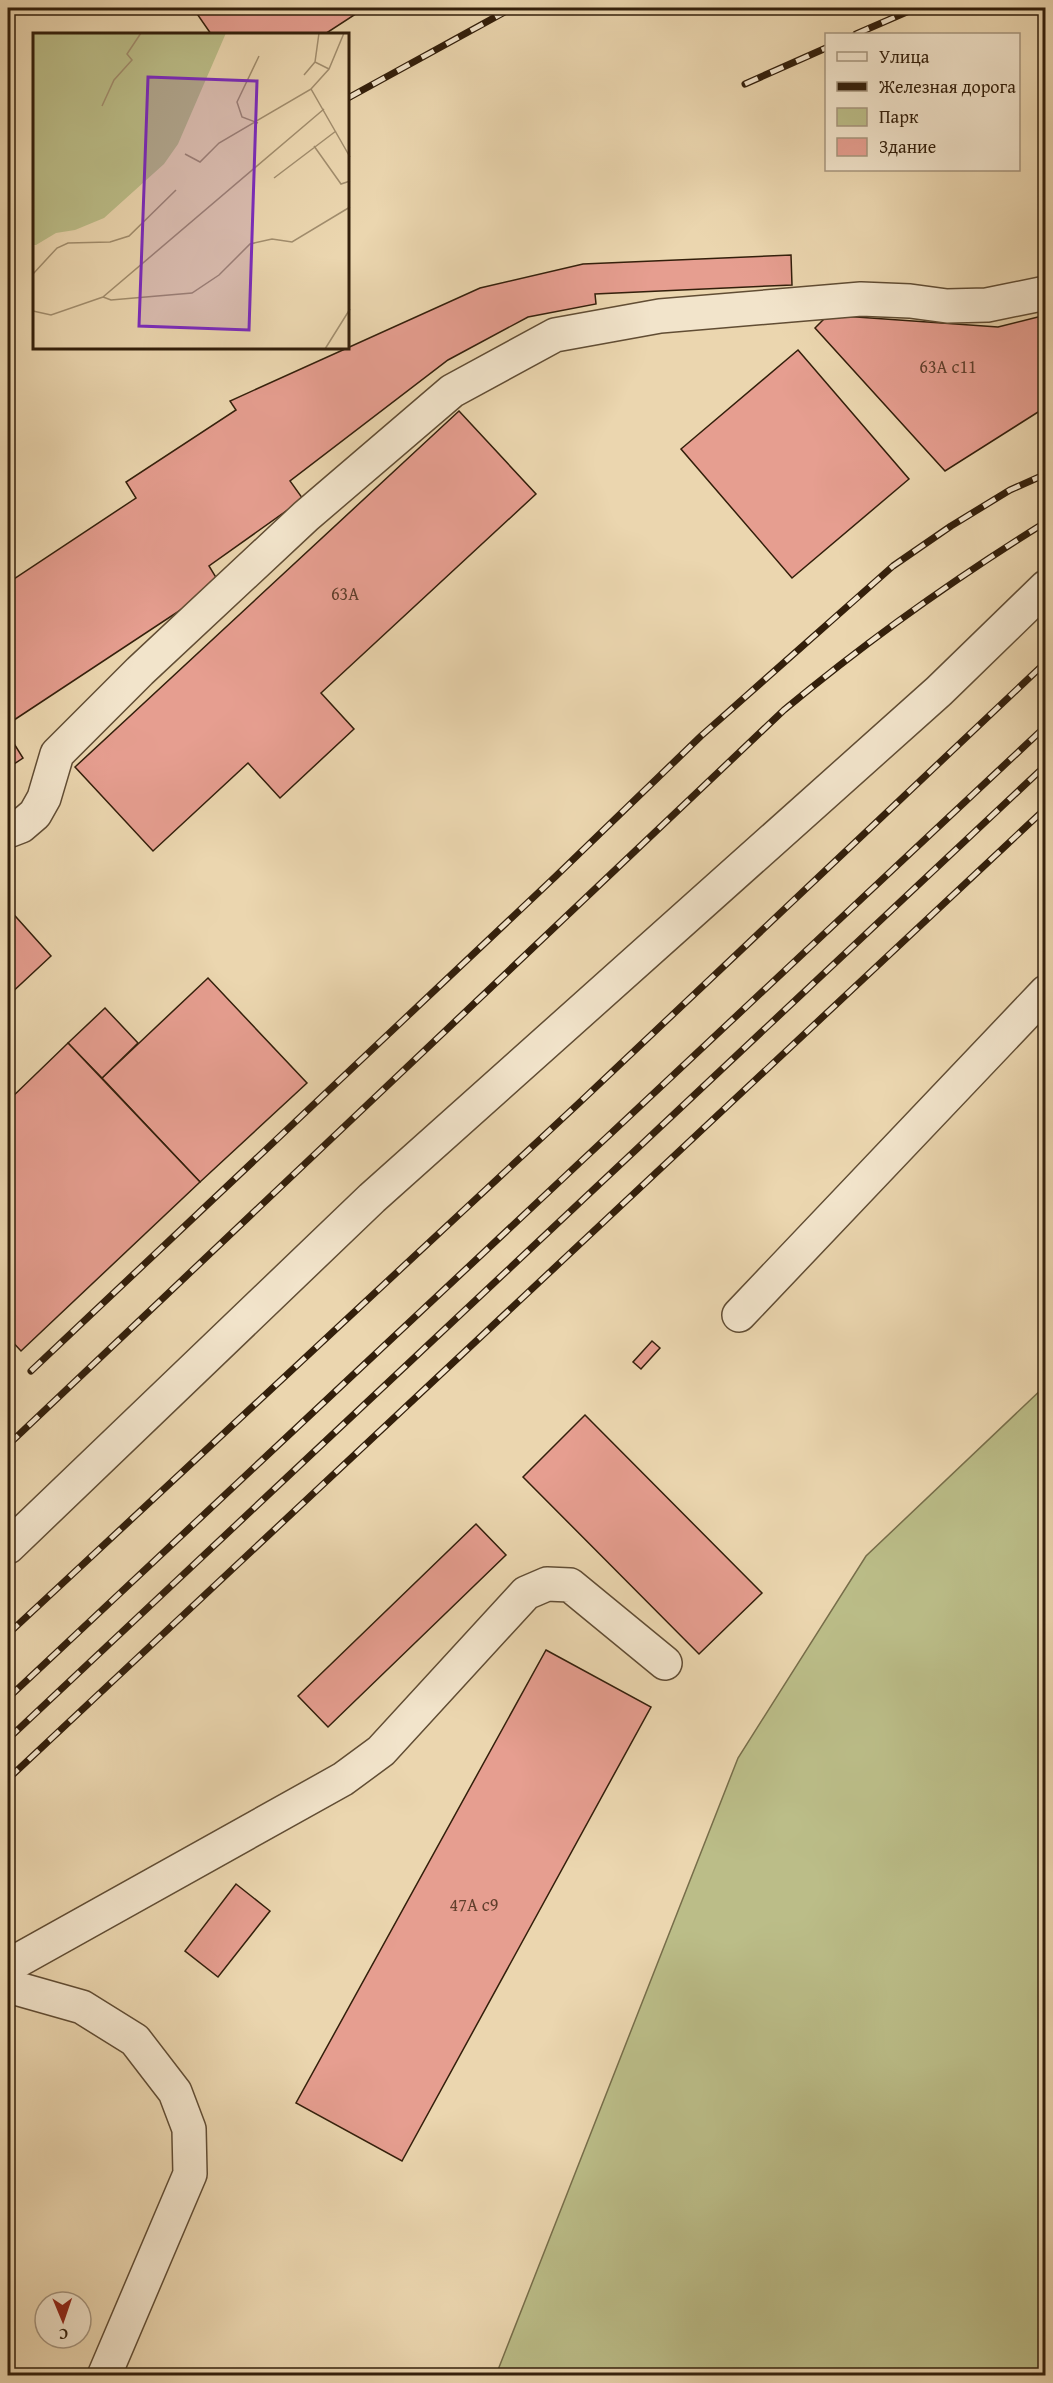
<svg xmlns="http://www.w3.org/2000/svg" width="1053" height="2383" font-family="'Gentium Book Plus',serif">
  <rect width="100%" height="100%" fill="#ebd6af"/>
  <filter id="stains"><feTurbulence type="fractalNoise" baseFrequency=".00333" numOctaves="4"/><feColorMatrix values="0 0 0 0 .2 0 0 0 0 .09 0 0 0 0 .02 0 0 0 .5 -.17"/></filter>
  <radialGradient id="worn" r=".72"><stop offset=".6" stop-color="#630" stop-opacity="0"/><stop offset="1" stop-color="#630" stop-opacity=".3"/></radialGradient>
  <path fill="#bbbd88" stroke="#776e4a" stroke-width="1.5" d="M1045 1386V2375H496L738 1758 866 1556Z"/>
  <g fill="#e69e90" stroke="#331f0b" stroke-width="1.5">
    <path d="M193 8H365L325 34H211Z"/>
    <path d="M791 255 792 285 595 294 596 304 528 317 448 360 290 481 303 499 209 566 220 584 8 724V583L136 498 126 482 236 410 230 401 480 288 583 264Z"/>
    <path d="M828 315 998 327 1046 315V407L945 471 815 328Z"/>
    <path d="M798 350 909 479 792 578 681 449Z"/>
    <path d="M459 411 536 494 321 693 354 729 280 798 248 763 153 851 75 767Z"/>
    <path d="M8 734 23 758 8 768Z"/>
    <path d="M8 908 51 956 8 996Z"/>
    <path d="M208 978 307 1083 200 1182 102 1078Z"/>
    <path d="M105 1008 138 1043 102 1078 68 1043Z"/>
    <path d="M68 1043 200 1182 21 1351 8 1337V1101Z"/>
    <path d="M652 1341 660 1348 641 1369 633 1362Z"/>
    <path d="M585 1415 762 1593 699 1654 523 1477Z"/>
    <path d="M476 1524 506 1555 328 1727 298 1696Z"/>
    <path d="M546 1650 651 1707 402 2161 296 2103Z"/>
    <path d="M236 1884 270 1911 218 1977 185 1951Z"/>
  </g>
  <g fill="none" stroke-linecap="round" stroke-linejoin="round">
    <g stroke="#614d34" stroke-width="36">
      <g id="minor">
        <path d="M8 831 21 826 35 814 44 798 57 754 140 671 306 516 452 391 555 335 660 316 814 303 861 299 910 301 947 306 987 305 1046 293"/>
        <path d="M739 1315 1046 992"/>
        <path d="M8 1547 372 1198 939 691 1046 587"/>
        <path d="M8 1966 343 1779 381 1751 526 1593 547 1584 570 1585 665 1663"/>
        <path d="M8 1986 82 2007 135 2040 175 2092 189 2129 190 2174 104 2376"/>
      </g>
    </g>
    <use href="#minor" stroke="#f2e4cb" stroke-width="33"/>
    <g stroke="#331f0b" stroke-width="7">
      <g id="rail">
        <path d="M856 34 916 8"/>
        <path d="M745 84 826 48"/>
        <path d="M348 98 512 8"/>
        <path d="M31 1371 556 876 701 736 849 605 893 566 951 526 1010 490 1046 474"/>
        <path d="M8 1445 784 710C867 641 954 579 1046 522"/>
        <path d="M8 1634 578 1104 1046 662"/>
        <path d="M8 1698 1046 726"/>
        <path d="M8 1739 1046 765"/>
        <path d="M8 1779 1046 808"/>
      </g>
    </g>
    <use href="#rail" stroke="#f2e4cb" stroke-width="4.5" stroke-dasharray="14" stroke-linecap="butt"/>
  </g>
  <g text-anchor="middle" stroke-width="4.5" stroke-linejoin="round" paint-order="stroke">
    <g font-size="18" fill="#603f2c">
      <text x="948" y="373">63А с11</text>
      <text x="345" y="600">63А</text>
      <text x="474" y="1911">47А с9</text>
    </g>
  </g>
  <g transform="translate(33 33)">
    <rect width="316" height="316" fill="#ebd6af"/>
    <path d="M0 0H193L145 111 131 131 71 185 42 197 23 200 3 212H0Z" fill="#bbbd88"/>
    <path fill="none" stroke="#a18d6d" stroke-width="1.5" d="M282 29 286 0M271 42 282 29 296 36M278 56 296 36 311 0M69 73 81 47 99 27 94 21 108 0M291 76 70 264 78 267 159 260 186 242 217 211 239 206 259 209 317 174M225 90 209 84 204 69 226 23M281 113 308 151 317 148M152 121 167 129 186 110 278 56 317 124M241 145 303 98M0 241 24 215 35 210 77 209 96 203 143 157M0 278 18 282 70 264M292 316 317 276"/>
    <path fill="#7b2cbf" fill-opacity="0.15" stroke="#7b2cbf" stroke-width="3" d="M115 44 224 48 216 297 106 293Z"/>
    <rect width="316" height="316" fill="none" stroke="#331f0b" stroke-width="3"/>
  </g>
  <rect width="1053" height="2383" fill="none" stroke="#ebd6af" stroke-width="30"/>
  <rect x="9" y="9" width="1035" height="2365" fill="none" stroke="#331f0b" stroke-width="3"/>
  <rect x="15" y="15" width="1023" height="2353" fill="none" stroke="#331f0b" stroke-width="1.5"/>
  <rect x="825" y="33" width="195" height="138" fill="#f2e4cb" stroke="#a6957e" stroke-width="1.5"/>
  <rect x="837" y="52" width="30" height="9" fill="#f2e4cb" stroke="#a6957e" stroke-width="1.5"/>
  <text x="879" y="63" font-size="18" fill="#331f0b">Улица</text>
  <rect x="837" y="82" width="30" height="9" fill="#331f0b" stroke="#a6957e" stroke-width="1.5"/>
  <text x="879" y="93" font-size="18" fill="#331f0b">Железная дорога</text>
  <rect x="837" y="108" width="30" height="18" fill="#bbbd88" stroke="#a6957e" stroke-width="1.5"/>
  <text x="879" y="123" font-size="18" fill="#331f0b">Парк</text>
  <rect x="837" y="138" width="30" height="18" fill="#e69e90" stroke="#a6957e" stroke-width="1.5"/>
  <text x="879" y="153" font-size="18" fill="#331f0b">Здание</text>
  <g transform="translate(63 2320) rotate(178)"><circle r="28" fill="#f2e4cb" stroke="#a6957e" stroke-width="1.5"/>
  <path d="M0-4.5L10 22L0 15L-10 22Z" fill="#8f2418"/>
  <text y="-9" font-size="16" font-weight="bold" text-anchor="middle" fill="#331f0b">С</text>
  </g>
  <rect width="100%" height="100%" filter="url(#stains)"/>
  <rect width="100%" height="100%" fill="url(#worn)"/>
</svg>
